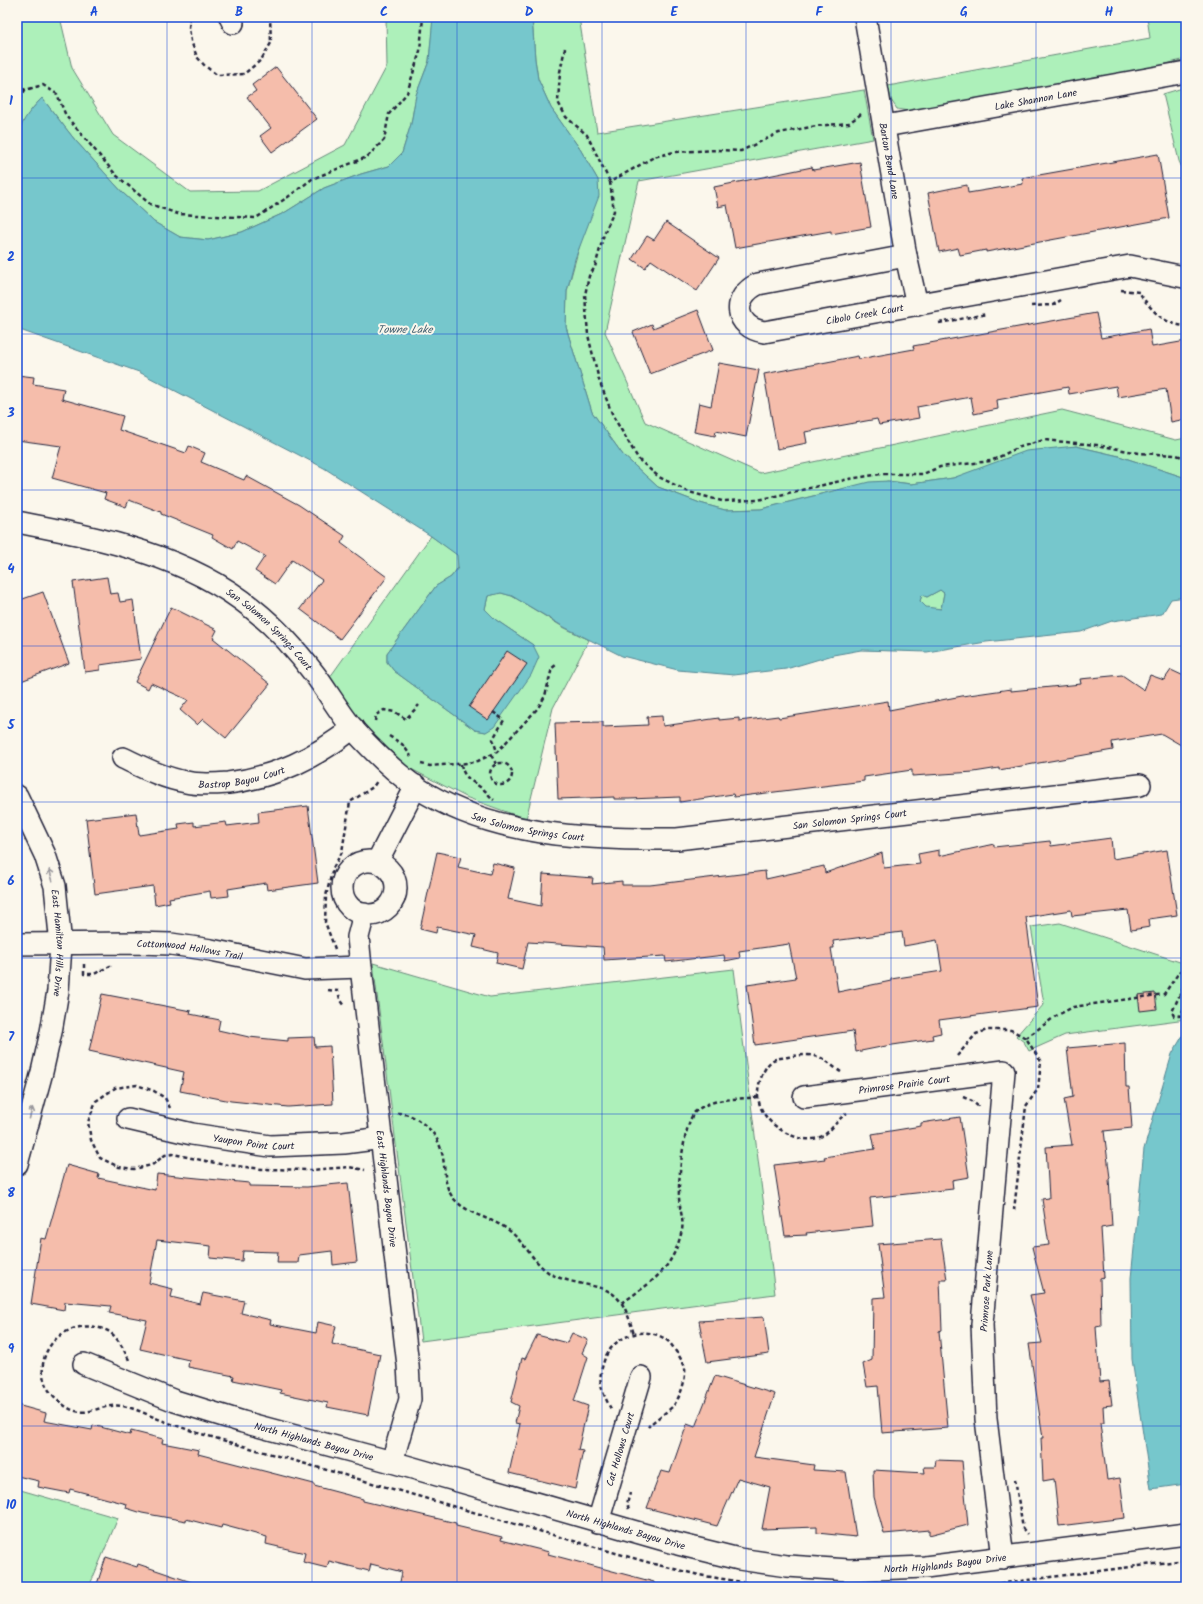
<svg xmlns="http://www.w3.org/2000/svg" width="1203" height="1604" font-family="Kalam,sans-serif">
  <rect width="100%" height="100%" fill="#fbf7ec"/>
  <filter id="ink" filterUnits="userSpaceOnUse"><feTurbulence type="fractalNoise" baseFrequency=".025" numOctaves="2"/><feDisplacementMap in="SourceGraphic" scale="8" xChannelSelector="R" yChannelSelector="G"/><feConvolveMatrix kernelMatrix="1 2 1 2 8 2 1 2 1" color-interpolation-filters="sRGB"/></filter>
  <g filter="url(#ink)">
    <g fill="#adf0ba" stroke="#68897a">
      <path d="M17 17H60L72 68 113 135 190 192 258 191 345 145 387 66 386 17H433V21L429 61 416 95 411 124 402 153 389 166 361 174 324 188 284 213 242 232 208 240 180 237 154 222 123 193 75 140 42 98C28 112 20 124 17 143Z"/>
      <path d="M532 17H579L597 132 864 90 873 139 639 181 605 332 645 422 760 473 1062 410 1176 440 1186 438V478L1119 456 1076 446 980 470 953 478 911 484 888 481 829 492 761 509 725 510 700 503 658 487 623 455 592 412 566 327 567 291 598 180 580 149 551 108 538 79 535 59Z"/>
      <path d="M1147 17H1186V59L1125 74 908 111 897 109 891 100 888 86 1150 38Z"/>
      <path d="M1186 87V177L1179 161 1163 94Z"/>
      <path d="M431 536 458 555V568L451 577 436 586 387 653V662L394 671 475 730 486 732 533 645 496 620 485 609 488 596 501 593 512 596 563 627 589 640 553 708 526 819 468 798 409 768 361 723 330 677Z"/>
      <path d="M940 590 944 593 941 609 926 608 920 601 922 595 927 597Z"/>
      <path d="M1060 923 1186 964V1019L1065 1035 1029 1051 1024 1042 1016 1036 1044 1004 1031 927Z"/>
      <path d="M373 963 490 997 734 969 775 1294 421 1341Z"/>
      <path d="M17 1489 118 1518 89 1587H17Z"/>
    </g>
    <g fill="#76c7cc" stroke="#548592" fill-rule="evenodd">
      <path d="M433 17H532L535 59 538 79 551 108 580 149 598 180 599 196 575 259 567 291 566 327 592 412 623 455 658 487 700 503 725 510 761 509 869 482 888 481 911 484 953 478 1026 451 1076 446 1119 456 1186 478V597L1171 599 1162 614 1112 621 1081 632 986 642 927 652 861 650 833 655 786 669 734 675 678 670 622 656 564 627 512 596 501 593 488 596 485 609 496 620 533 645 539 657 531 675 494 727 486 732 475 730 394 671 387 662V653L436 586 451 577 458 568 457 555 431 536 324 468 139 372 17 329V143C20 122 27 114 42 98L75 140 123 193 154 222 180 237 208 240 242 232 284 213 324 188 361 174 389 166 402 153 411 124 416 95 429 61ZM940 590 944 593 941 609 926 607 920 601 922 595 927 597Z"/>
      <path d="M1186 1030V1484L1151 1489 1132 1359 1131 1278 1144 1149 1172 1054Z"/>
    </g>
    <g fill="#f5bdab" stroke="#22223b" fill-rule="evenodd">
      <path d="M276 67 317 119 272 152 260 136 271 128 247 97 256 91 252 85Z"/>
      <path d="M1158 154 1169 218 986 252V250L960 255 958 248 939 252 928 193 967 185 968 193 1023 184 1022 178Z"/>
      <path d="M860 162 871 227 831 234V231L735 248 727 205 718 207 714 187 812 167 813 170Z"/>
      <path d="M666 222 719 258 697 291 651 260 645 268 632 259 647 236 654 240Z"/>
      <path d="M698 310 713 350 650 374 633 332 652 324 653 328Z"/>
      <path d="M1096 313 1101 338 1149 329 1152 347 1186 341V419L1171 422 1166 389 1118 397 1116 386 1069 394 1068 387 997 400 998 409 974 414 971 397 917 407 919 418 879 425 877 419 805 432 807 443 777 449 764 374 858 356 859 359 914 349 913 346Z"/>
      <path d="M719 363 759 370 746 437 716 431 715 436 694 432 699 403 711 406Z"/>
      <path d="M17 375 34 377 33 384 64 389 62 399 123 416 119 430 186 453 189 446 205 453 201 462 244 480 246 476 299 505 345 536 341 543 387 577 340 639 300 609 322 580 292 560 275 584 255 571 265 556 237 541 233 549 212 537 213 535 161 514V512L129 500 126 507 104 499 106 493 52 478 61 446 17 440Z"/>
      <path d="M107 577 110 594 118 593 120 602 133 600 141 659 100 665V670L85 672 73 582Z"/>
      <path d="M43 592 69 663 21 681 17 669V601Z"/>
      <path d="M171 607 217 630 213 638 270 684 226 738 203 719 197 725 180 710 188 700 151 683 148 689 135 682Z"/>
      <path d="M507 651 527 664 488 720 469 707Z"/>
      <path d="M1171 670 1186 677V748L1162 734 1112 742 1113 750 999 770V768L974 772 912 776V770L864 777V781L848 783 734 797 733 794 680 802V797L629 799H614V797L558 799 555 723 603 722V727L648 725 647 717 662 716 663 726 719 718V720L739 718V721L778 716 779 718 888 701 889 710 962 696 1011 689V691L1081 684 1080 679 1122 675 1144 690 1150 675 1164 680Z"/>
      <path d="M308 806 318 883 267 890 266 883 228 889 229 896 211 898 210 891 169 898 170 902 155 905 153 886 95 894 86 819 136 813 139 835 179 829 178 824 194 822V826L226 822 227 826 259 822 258 812Z"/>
      <path d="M1111 838 1113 859 1167 850 1177 915 1149 919 1150 927 1131 930 1128 910 1072 916 1071 910 1026 917 1038 1007 939 1020 941 1033 932 1035 933 1039 886 1046 856 1052 853 1031 755 1045 747 985 796 978 789 944 739 951 740 958 725 961 724 955 666 962 665 956 604 960 603 947 528 942 522 969 496 963 498 953 473 947 476 935 437 927 436 933 420 929 437 852 461 857 458 867 490 874 493 863 515 868 508 899 541 906 543 874 593 878 592 884 622 881V885H650L765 871 766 879 824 866 825 873 882 853 884 868 920 864 918 854 939 850V856L994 844V847L1050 841 1051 846ZM902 932 904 946 937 940 942 971 891 979V981L838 992 831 948H834L833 941Z"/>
      <path d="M1155 993 1157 1009 1140 1011 1138 995Z"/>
      <path d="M102 994 191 1011 190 1014 220 1020 218 1030 249 1037 288 1041V1038L314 1037 315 1047 330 1046 333 1104 288 1107 231 1101 180 1091 184 1072 89 1051Z"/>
      <path d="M1125 1043 1126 1087H1129L1132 1128 1104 1131 1110 1178 1109 1179 1112 1226 1101 1228 1104 1277 1100 1278 1101 1326 1096 1327 1100 1382 1109 1381 1112 1405 1103 1406 1104 1423H1100L1107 1480 1120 1478 1125 1518 1059 1526 1054 1479 1043 1481 1041 1438H1043L1029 1344 1042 1343 1030 1295 1044 1293 1032 1247 1049 1245 1042 1199 1049 1198 1046 1147 1072 1145 1064 1099 1073 1097 1067 1048Z"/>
      <path d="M960 1117 969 1177 952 1180 953 1189 870 1198 873 1226 806 1233 807 1235 785 1236 774 1165 825 1159 824 1157 875 1149 872 1134 921 1126V1123Z"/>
      <path d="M67 1165 99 1174 98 1178 155 1190 157 1174 249 1183V1186L307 1187 348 1183 357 1262 333 1265 332 1251 299 1255 298 1263H277L278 1252 243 1251 242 1261 210 1258 211 1246 157 1240 149 1283 173 1289 171 1297 200 1304 203 1293 244 1301 241 1313 271 1320 270 1324 316 1333 318 1322 336 1326 332 1344 380 1354 368 1415 327 1407 328 1403 280 1393 281 1390 233 1380 234 1376 188 1367 189 1360 140 1349 147 1320 109 1313 111 1306 65 1302 64 1310 31 1304 41 1238 46 1239Z"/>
      <path d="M941 1239 947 1280H940L942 1330 939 1331 948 1428 882 1433 878 1386 867 1387 863 1364 872 1360 873 1298 885 1297 878 1244Z"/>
      <path d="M764 1317 769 1354 707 1362 699 1321Z"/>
      <path d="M572 1333 588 1340 582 1353 588 1357 574 1401 588 1406 578 1450 583 1451 575 1489 509 1473 520 1424 515 1423 519 1406 511 1402 522 1358 525 1359 537 1335 567 1343Z"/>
      <path d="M715 1376 775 1394 754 1457 814 1465 813 1470 846 1472 856 1537 817 1533V1527L762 1529 770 1487 738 1478 717 1526 647 1508 661 1471 670 1473 687 1424 695 1427Z"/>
      <path d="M17 1405 46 1413 44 1421 92 1430 93 1425 130 1435 131 1431 163 1439 162 1443 199 1450 198 1454 314 1484V1486L363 1499V1501L456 1523V1526L502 1537 501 1540 549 1552 548 1554 654 1582V1587H399L402 1572 371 1564 369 1571 329 1561 327 1568 303 1562 305 1553 266 1544 267 1537 222 1525 221 1528 186 1519V1521L142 1513 126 1508 127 1504 70 1489 69 1493 38 1487 39 1481 17 1476Z"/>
      <path d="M936 1460 962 1461 968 1525 929 1535V1530L884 1534 874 1497 873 1470 925 1473 924 1467H935Z"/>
      <path d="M106 1557 137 1567 138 1564 197 1584 196 1587H96Z"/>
    </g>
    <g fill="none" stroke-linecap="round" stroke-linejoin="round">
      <g stroke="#22223b" stroke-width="24">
        <g id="street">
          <path d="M230 17 233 23"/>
          <path id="s1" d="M865 17 906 256 917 305"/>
          <path id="s2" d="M885 126 1186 72"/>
          <path id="s3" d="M906 256 758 284C731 297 734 327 764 332L1130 266 1184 277"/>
          <path id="s4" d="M17 522C99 538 186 554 253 609 277 628 298 652 316 676 329 694 340 713 354 730 372 750 393 771 416 787 492 837 589 840 677 839L1140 785"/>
          <path id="s5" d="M123 758C144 768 163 778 186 782 199 785 215 784 228 783 276 777 315 758 353 728"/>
          <path id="s6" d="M17 796 45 855 55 886 61 945 58 991 51 1032 42 1072 17 1164"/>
          <circle cx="369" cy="888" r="27"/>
          <path d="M377 862 416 786"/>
          <path id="s7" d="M364 914 358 937 361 967 408 1365 410 1399 392 1462"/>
          <path id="s8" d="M17 944 136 943 171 944 211 950 305 969 361 967"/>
          <path id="s9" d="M804 1097 1004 1071 982 1324 986 1419 1003 1558"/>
          <path id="s10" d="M128 1119 192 1134 270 1146 344 1143 382 1138"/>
          <path id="s11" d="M84 1364 175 1401 243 1422 392 1462 678 1544 739 1559 787 1566 849 1570 925 1567 1186 1534"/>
          <path id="s12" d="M598 1522 641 1377"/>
        </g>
      </g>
      <g stroke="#22223b" stroke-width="2.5" stroke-dasharray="4 3" stroke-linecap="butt">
        <path d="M190 17 189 28 191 41 197 57 205 66 217 75 244 74 261 60 271 43 270 17"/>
        <path d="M1186 17V18"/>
        <path d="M565 48 560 72 558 102 566 117 587 135 610 182"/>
        <path d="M17 84 25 90"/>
        <path d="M17 105 25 90 43 85 57 94 66 116 116 175 150 204 178 214 256 218 288 197 312 179 367 157 384 140 389 114 407 93 420 51 423 17"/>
        <path d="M861 114 849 123 816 126 779 133 741 151 718 150 674 152 654 157 610 182 614 211 604 234 595 267 589 276 585 295 588 335 599 380 613 416 639 460 659 477 689 492 722 501 758 500 849 479 881 474H923L940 467 991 461 1017 448 1044 440 1097 445 1139 453 1176 455 1186 458"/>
        <path d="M1121 290 1139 292C1150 309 1164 325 1186 326"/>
        <path d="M1031 306 1053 305 1061 300"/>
        <path d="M939 323 987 314"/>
        <path d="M493 712 504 720 493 739 497 752"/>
        <path d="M375 721 376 715 384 710 395 712 406 719 419 705"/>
        <path d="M389 736 402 744 411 756"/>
        <path d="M491 755 496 764"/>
        <circle cx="501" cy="774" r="11"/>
        <path d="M421 764 430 766 468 763 478 761 497 752 538 708 545 696 552 668 556 665"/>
        <path d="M461 764C463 778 472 781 483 789 487 792 490 797 494 800"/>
        <path d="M335 949 325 922 326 896 333 868 342 852 350 802 373 787 377 781"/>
        <path d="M84 964V974H94L112 965"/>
        <path d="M1186 981 1172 1012 1174 1016H1180L1186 1004"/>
        <path d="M328 990 338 991 340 999 345 1006"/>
        <path d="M1026 1038 1056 1016 1073 1007 1164 994 1180 971 1186 970"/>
        <path d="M957 1056 976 1034 987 1030H1011L1026 1038 1041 1062 1038 1089 1026 1106 1014 1210"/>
        <path d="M841 1072C834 1068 828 1061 821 1058 810 1053 799 1055 788 1057 783 1058 777 1058 773 1060 767 1064 763 1072 761 1078 751 1104 767 1125 791 1135 799 1139 811 1141 820 1137 832 1132 837 1119 847 1113"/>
        <path d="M963 1097 972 1101 980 1108"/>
        <path d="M170 1108 165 1098 154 1091 137 1085 115 1088 96 1101 88 1122 91 1140 100 1158 119 1167 134 1169 152 1165 165 1155 173 1154 220 1164 262 1169 311 1170 349 1167 365 1170"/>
        <path d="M397 1113C406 1113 415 1117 422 1123 429 1128 436 1135 439 1144 450 1169 436 1192 468 1210 482 1218 498 1221 511 1232 525 1244 533 1261 548 1272 567 1285 599 1283 613 1294 626 1304 629 1319 634 1334"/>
        <path d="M622 1303C640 1290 660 1278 671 1259 676 1251 680 1239 682 1230 684 1219 679 1208 679 1196 678 1180 684 1120 696 1111 713 1097 737 1100 757 1097"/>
        <path d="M129 1360C124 1350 118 1337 108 1331 74 1315 35 1343 44 1380 46 1388 52 1395 58 1400 83 1425 98 1402 123 1406 138 1409 152 1417 166 1422 177 1426 187 1429 198 1433L654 1564 699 1575 772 1587"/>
        <path d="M611 1409C600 1388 597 1380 605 1358 615 1334 649 1324 669 1342 672 1345 685 1364 685 1368 686 1380 681 1395 674 1405 669 1411 655 1419 648 1427"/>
        <path d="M1015 1479 1023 1529 1027 1534"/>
        <path d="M629 1509 627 1504 630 1493"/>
        <path d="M972 1587 1186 1560"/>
      </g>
      <use href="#street" stroke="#fbf7ec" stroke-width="21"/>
    </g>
    <defs><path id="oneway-shaft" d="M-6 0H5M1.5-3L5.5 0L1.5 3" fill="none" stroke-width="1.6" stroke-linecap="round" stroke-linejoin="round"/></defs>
    <g stroke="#99979c">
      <use href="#oneway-shaft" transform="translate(51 875) rotate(-106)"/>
      <use href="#oneway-shaft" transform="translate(31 1113) rotate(-75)"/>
    </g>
  </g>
  <path fill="none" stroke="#1d4ed8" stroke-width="1" stroke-opacity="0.55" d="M167 17V1587M312 17V1587M457 17V1587M602 17V1587M746 17V1587M891 17V1587M1036 17V1587M17 178H1186M17 334H1186M17 490H1186M17 646H1186M17 802H1186M17 958H1186M17 1114H1186M17 1270H1186M17 1426H1186"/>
  <g text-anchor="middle" stroke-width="4" stroke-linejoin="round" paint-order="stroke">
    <g font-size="10" fill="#22223b" stroke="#fbf7ec">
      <text dy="4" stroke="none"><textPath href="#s2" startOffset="153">Lake Shannon Lane</textPath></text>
      <text dy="4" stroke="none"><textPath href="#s1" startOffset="146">Barton Bend Lane</textPath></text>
      <text dy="4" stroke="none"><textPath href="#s3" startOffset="322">Cibolo Creek Court</textPath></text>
      <text dy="4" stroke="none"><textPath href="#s4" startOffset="280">San Solomon Springs Court</textPath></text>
      <text dy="4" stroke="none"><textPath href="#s5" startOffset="124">Bastrop Bayou Court</textPath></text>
      <text dy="4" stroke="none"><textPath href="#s4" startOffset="941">San Solomon Springs Court</textPath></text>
      <text dy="4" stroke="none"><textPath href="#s4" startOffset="617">San Solomon Springs Court</textPath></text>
      <text dy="4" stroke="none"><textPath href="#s6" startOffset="155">East Hamilton Hills Drive</textPath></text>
      <text dy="4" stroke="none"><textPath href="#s8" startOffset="173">Cottonwood Hollows Trail</textPath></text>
      <text dy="4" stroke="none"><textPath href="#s9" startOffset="101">Primrose Prairie Court</textPath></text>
      <text dy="4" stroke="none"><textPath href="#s10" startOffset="128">Yaupon Point Court</textPath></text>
      <text dy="4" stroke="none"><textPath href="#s7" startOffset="277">East Highlands Bayou Drive</textPath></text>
      <text transform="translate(986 1291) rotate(-86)" y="4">Primrose Park Lane</text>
      <text dy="4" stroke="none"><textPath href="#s11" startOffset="243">North Highlands Bayou Drive</textPath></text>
      <text dy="4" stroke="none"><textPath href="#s12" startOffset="76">Cat Hollows Court</textPath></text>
      <text dy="4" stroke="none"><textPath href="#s11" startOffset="567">North Highlands Bayou Drive</textPath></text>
      <text dy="4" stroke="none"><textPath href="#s11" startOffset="891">North Highlands Bayou Drive</textPath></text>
    </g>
    <g font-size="11" font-style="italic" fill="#3f5c6e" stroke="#fbf7ec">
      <text x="405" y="333">Towne Lake</text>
    </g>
  </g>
  <rect width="1203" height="1604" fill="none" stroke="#fbf7ec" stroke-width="44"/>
  <rect x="22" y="22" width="1159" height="1560" fill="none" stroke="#1d4ed8" stroke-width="1.5"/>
  <g font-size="13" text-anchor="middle" font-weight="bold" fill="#1d4ed8">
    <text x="94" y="16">A</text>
    <text x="239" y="16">B</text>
    <text x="384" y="16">C</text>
    <text x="529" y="16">D</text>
    <text x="674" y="16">E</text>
    <text x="819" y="16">F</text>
    <text x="964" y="16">G</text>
    <text x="1109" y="16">H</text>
    <text x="11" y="105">1</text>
    <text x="11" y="261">2</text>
    <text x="11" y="417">3</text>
    <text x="11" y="573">4</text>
    <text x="11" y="729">5</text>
    <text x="11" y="885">6</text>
    <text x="11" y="1041">7</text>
    <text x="11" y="1197">8</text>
    <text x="11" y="1353">9</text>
    <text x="11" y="1509">10</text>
  </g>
</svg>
